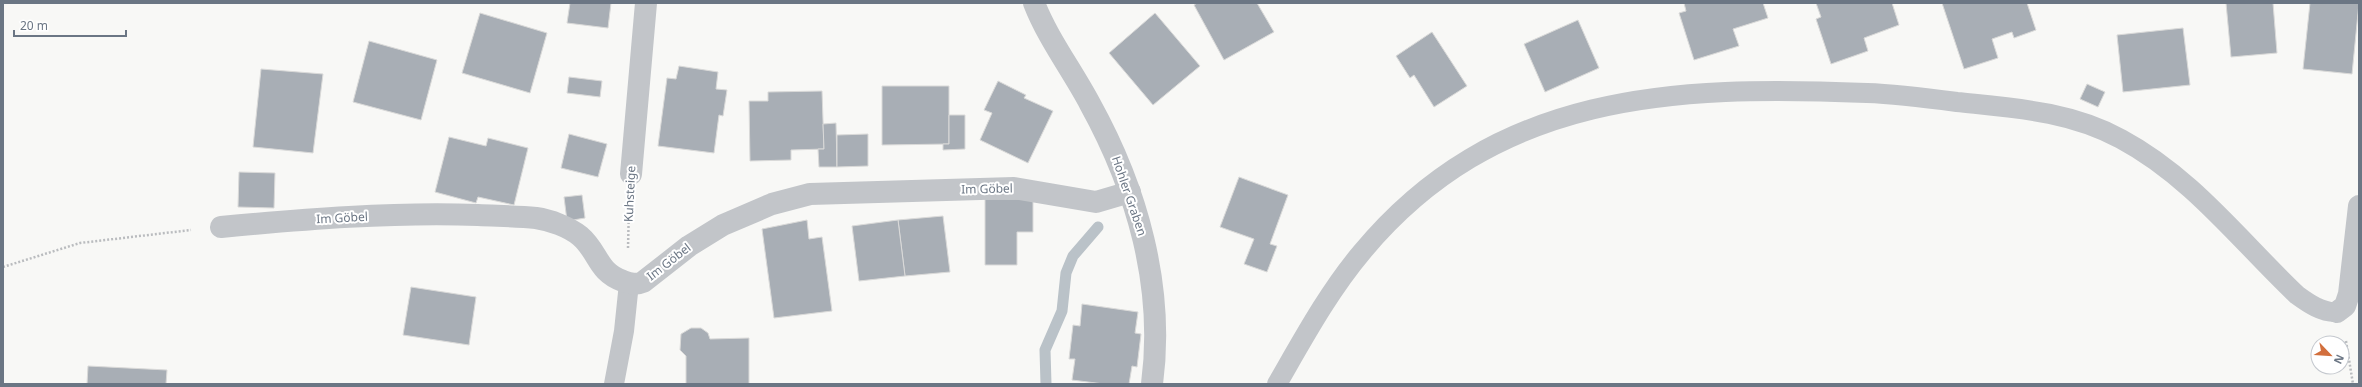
<svg xmlns="http://www.w3.org/2000/svg" width="2362" height="387" font-family="'Noto Sans',sans-serif">
  <rect width="100%" height="100%" fill="#f8f8f6"/>
  <g fill="none" stroke-linecap="round" stroke-linejoin="round">
    <path stroke="#bac2c8" stroke-width="11" d="M1046 384 1045 350 1062 311 1066 273 1073 256 1098 227"/>
  </g>
  <g fill="#a8aeb5" stroke="#dadad9">
    <path d="M570 3H611L608 28 567 23Z"/>
    <path d="M1197 3H1257L1274 32 1224 60 1194 5Z"/>
    <path d="M1684 3H1763L1768 18 1733 29 1739 46 1694 60 1679 13 1686 11Z"/>
    <path d="M1816 3H1892L1899 25 1864 38 1868 51 1831 64 1816 19 1821 17Z"/>
    <path d="M1942 3H2027L2036 30 2014 38 2012 32 1992 39 1998 58 1964 69Z"/>
    <path d="M2226 3H2273L2277 53 2231 57Z"/>
    <path d="M2310 3H2359L2352 74 2303 69Z"/>
    <path d="M480 13 547 33 530 93 462 73Z"/>
    <path d="M1155 13 1200 66 1153 105 1109 53Z"/>
    <path d="M1578 20 1599 68 1545 92 1524 44Z"/>
    <path d="M2183 28 2190 85 2123 92 2117 35Z"/>
    <path d="M1432 32 1467 86 1434 107 1414 75 1410 78 1396 56Z"/>
    <path d="M369 41 437 60 421 120 353 102Z"/>
    <path d="M679 66 718 72 716 89 727 90 723 116 719 115 714 153 658 146 667 78 676 79Z"/>
    <path d="M261 69 323 74 313 153 253 147Z"/>
    <path d="M569 77 602 81 600 97 567 93Z"/>
    <path d="M998 81 1026 95 1024 98 1053 111 1028 163 980 140 992 113 984 110Z"/>
    <path d="M2087 84 2105 92 2098 107 2080 99Z"/>
    <path d="M882 86H949V144L882 145Z"/>
    <path d="M822 91 824 149 791 150V160L750 161 749 101H768V92Z"/>
    <path d="M949 115H965V149L943 150V144H949Z"/>
    <path d="M836 123 837 167H819L818 149H824L823 124Z"/>
    <path d="M569 134 607 144 598 177 561 168Z"/>
    <path d="M868 134V166L837 167V135Z"/>
    <path d="M449 137 486 146 488 138 528 148 514 205 478 197 476 203 435 192Z"/>
    <path d="M239 172 275 173 274 208 238 207Z"/>
    <path d="M1239 177 1288 195 1270 244 1277 246 1267 272 1244 264 1254 239 1220 227Z"/>
    <path d="M582 195 585 218 567 221 564 197Z"/>
    <path d="M985 199H1033V232H1017V265H985Z"/>
    <path d="M943 216 950 272 905 276 898 220Z"/>
    <path d="M807 220 809 239 822 237 832 311 774 318 762 229Z"/>
    <path d="M898 220 905 276 859 281 852 226Z"/>
    <path d="M411 287 476 297 469 345 403 335Z"/>
    <path d="M1082 304 1138 312 1135 333 1141 334 1137 367 1132 366 1129 384H1104L1072 380 1075 359H1069L1073 325 1080 326Z"/>
    <path d="M691 328H701L708 333 710 339 749 338V384H686V356L680 350 681 334Z"/>
    <path d="M88 366 167 370 166 384H87Z"/>
  </g>
  <g fill="none" stroke-linecap="round" stroke-linejoin="round">
    <g stroke="#babcbf" stroke-width="2.5" stroke-dasharray="2 2" stroke-linecap="butt">
      <path d="M628 248 629 205"/>
      <path d="M3 267 80 243 191 230"/>
      <path d="M2346 341 2353 384"/>
    </g>
    <g stroke="#c2c5c9" stroke-width="20">
      <path d="M614 384 624 331 629 283"/>
      <path d="M1277 384C1303 339 1329 291 1362 252 1495 92 1674 85 1867 93 1897 94 1927 98 1957 102 2014 108 2070 111 2121 139 2192 177 2240 241 2297 295 2308 303 2322 313 2337 312"/>
    </g>
    <g stroke="#c2c5c9" stroke-width="22">
      <path d="M1034 3C1048 39 1072 70 1090 104 1137 189 1165 287 1152 384"/>
      <path d="M631 174 646 3"/>
      <path d="M221 227C306 219 392 212 478 215 497 216 517 216 536 218 550 220 569 227 580 236 599 252 597 272 623 281 631 284 636 285 643 282L689 246 723 225 772 204 810 194 1014 188 1096 202 1130 192"/>
      <path d="M2337 312 2345 306 2349 294 2359 206"/>
    </g>
  </g>
  <g text-anchor="middle" stroke-width="4" stroke-linejoin="round" paint-order="stroke">
    <g font-size="12" fill="#6b7684" stroke="#fff">
      <text transform="translate(987 189) rotate(-1)" y="4">Im Göbel</text>
      <text transform="translate(630 194) rotate(-87)" y="4">Kuhsteige</text>
      <text transform="translate(1129 196) rotate(71)" y="4">Hohler Graben</text>
      <text transform="translate(342 218) rotate(-3)" y="4">Im Göbel</text>
      <text transform="translate(669 262) rotate(-38)" y="4">Im Göbel</text>
    </g>
  </g>
  <rect width="2362" height="387" fill="none" stroke="#6b7684" stroke-width="8"/>
  <g transform="translate(2330 355) rotate(115)"><circle r="19" fill="#ffffff" stroke="#c4c8ce"/>
  <path d="M0-3L7 15L0 10L-7 15Z" fill="#d26f3d"/>
  <text y="-6" font-size="11" font-weight="bold" text-anchor="middle" fill="#6b7684">N</text>
  </g>
  <path d="M14 30v6h112v-6" fill="none" stroke="#6b7684" stroke-width="2"/>
  <text x="20" y="30" font-size="12" fill="#6b7684" stroke="#ffffff" stroke-width="3" paint-order="stroke">20 m</text>
</svg>
